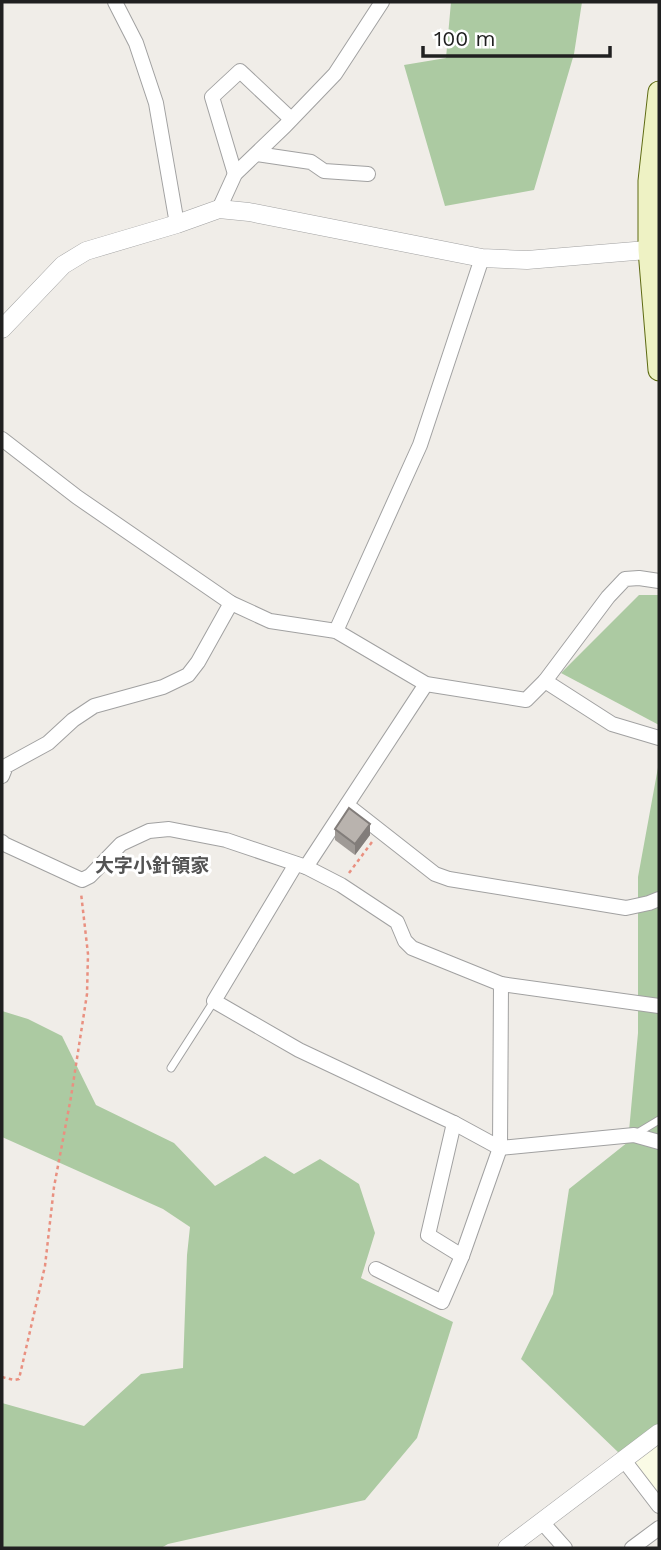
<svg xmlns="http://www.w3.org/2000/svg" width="661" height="1550" font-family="'Work Sans','Noto Sans JP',sans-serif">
  <rect width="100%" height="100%" fill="#f0ede8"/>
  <path fill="#fafbe5" d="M659 1444V1497L633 1464Z"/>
  <g fill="#accaa2">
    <path d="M451 2H582L574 54 534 190 445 206 404 65 446 58Z"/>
    <path d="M639 595H659V725L561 673Z"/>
    <path d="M659 762V1423L619 1453 521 1359 553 1294 569 1189 628 1142 638 1033V877Z"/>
    <path d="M2 1011 28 1019 62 1036 96 1105 174 1143 215 1186 265 1156 294 1174 320 1159 359 1184 375 1233 361 1278 453 1322 417 1438 365 1500 168 1544 161 1548H2V1403L84 1426 141 1374 183 1368 187 1255 190 1227 163 1209 2 1137Z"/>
  </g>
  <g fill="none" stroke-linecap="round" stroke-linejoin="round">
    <g stroke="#a1a1a1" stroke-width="9">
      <g id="service">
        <path d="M171 1068 214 1001"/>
        <path d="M634 1135 659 1120"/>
      </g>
    </g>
    <g stroke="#a1a1a1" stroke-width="16">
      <g id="minor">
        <path d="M115 2 136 43 156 103 177 224"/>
        <path d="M257 154 311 162 324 171 368 174"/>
        <path d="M235 174 212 97 240 71 291 119"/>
        <path d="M219 209 235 174 285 126 335 74 382 2"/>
        <path d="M2 439 77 497 231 603 270 621 336 631 426 684 526 700 545 681"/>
        <path d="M659 581 639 578 625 579 608 597 545 681 612 724 659 738"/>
        <path d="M336 631 420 445 482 258"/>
        <path d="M2 776 6 766 48 743 73 720 94 706 163 687 188 675 198 662 231 603"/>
        <path d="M347 805 435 874 449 879 626 908 649 903 659 899"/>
        <path d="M2 842 4 844 82 880 90 876 121 844 149 831 169 829 226 840 306 867 341 885 397 922 405 941 412 948 501 984 659 1006"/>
        <path d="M296 864 214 1001 299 1050 454 1123 428 1235 462 1256 500 1148 501 984"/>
        <path d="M306 867 426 684"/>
        <path d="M454 1123 500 1148 634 1135 659 1142"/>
        <path d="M376 1269 442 1302 462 1256"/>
        <path d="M623 1459 659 1506"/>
        <path d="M541 1521 565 1548"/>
        <path d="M632 1548 659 1528"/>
      </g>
    </g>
    <g stroke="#a1a1a1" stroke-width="19">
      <g id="tertiary">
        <path d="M2 329 63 265 86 251 177 224 219 209 249 212 482 258 527 260 659 249"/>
        <path d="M507 1548 659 1433"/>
      </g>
    </g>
    <g stroke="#5e6b13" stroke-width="23">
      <path id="secondary" d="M659 92 649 181V250L659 370"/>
    </g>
    <g stroke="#e99080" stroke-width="2.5" stroke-dasharray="3.5 3.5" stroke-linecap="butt">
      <path d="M349 873 372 842"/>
      <path d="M2 1377 14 1380 19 1379 45 1266 54 1187 71 1097 87 994 88 954 81 893"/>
    </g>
    <use href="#service" stroke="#fff" stroke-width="7"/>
    <use href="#minor" stroke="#fff" stroke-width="14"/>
    <use href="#tertiary" stroke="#fff" stroke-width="18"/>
    <use href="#secondary" stroke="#eef2c4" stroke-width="21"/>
  </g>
  <path fill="#9f9a96" d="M335 829 370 835 355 855 335 840Z"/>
  <path fill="#827d7a" d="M370 824V835L355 855V844Z"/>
  <path fill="#b9b3ae" stroke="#827d7a" stroke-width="2" d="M349 808 370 824 355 844 335 829Z"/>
  <g text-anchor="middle" stroke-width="6" stroke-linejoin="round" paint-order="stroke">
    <g font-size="19" font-weight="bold" fill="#535353" stroke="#fff">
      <text x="152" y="872">大字小針領家</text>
    </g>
  </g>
  <rect width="661" height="1550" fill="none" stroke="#202020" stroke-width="7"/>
  <path d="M423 46v10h187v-10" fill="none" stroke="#202020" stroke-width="3.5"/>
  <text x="434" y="46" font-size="21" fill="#202020" stroke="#ffffff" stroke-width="5" paint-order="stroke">100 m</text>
</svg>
